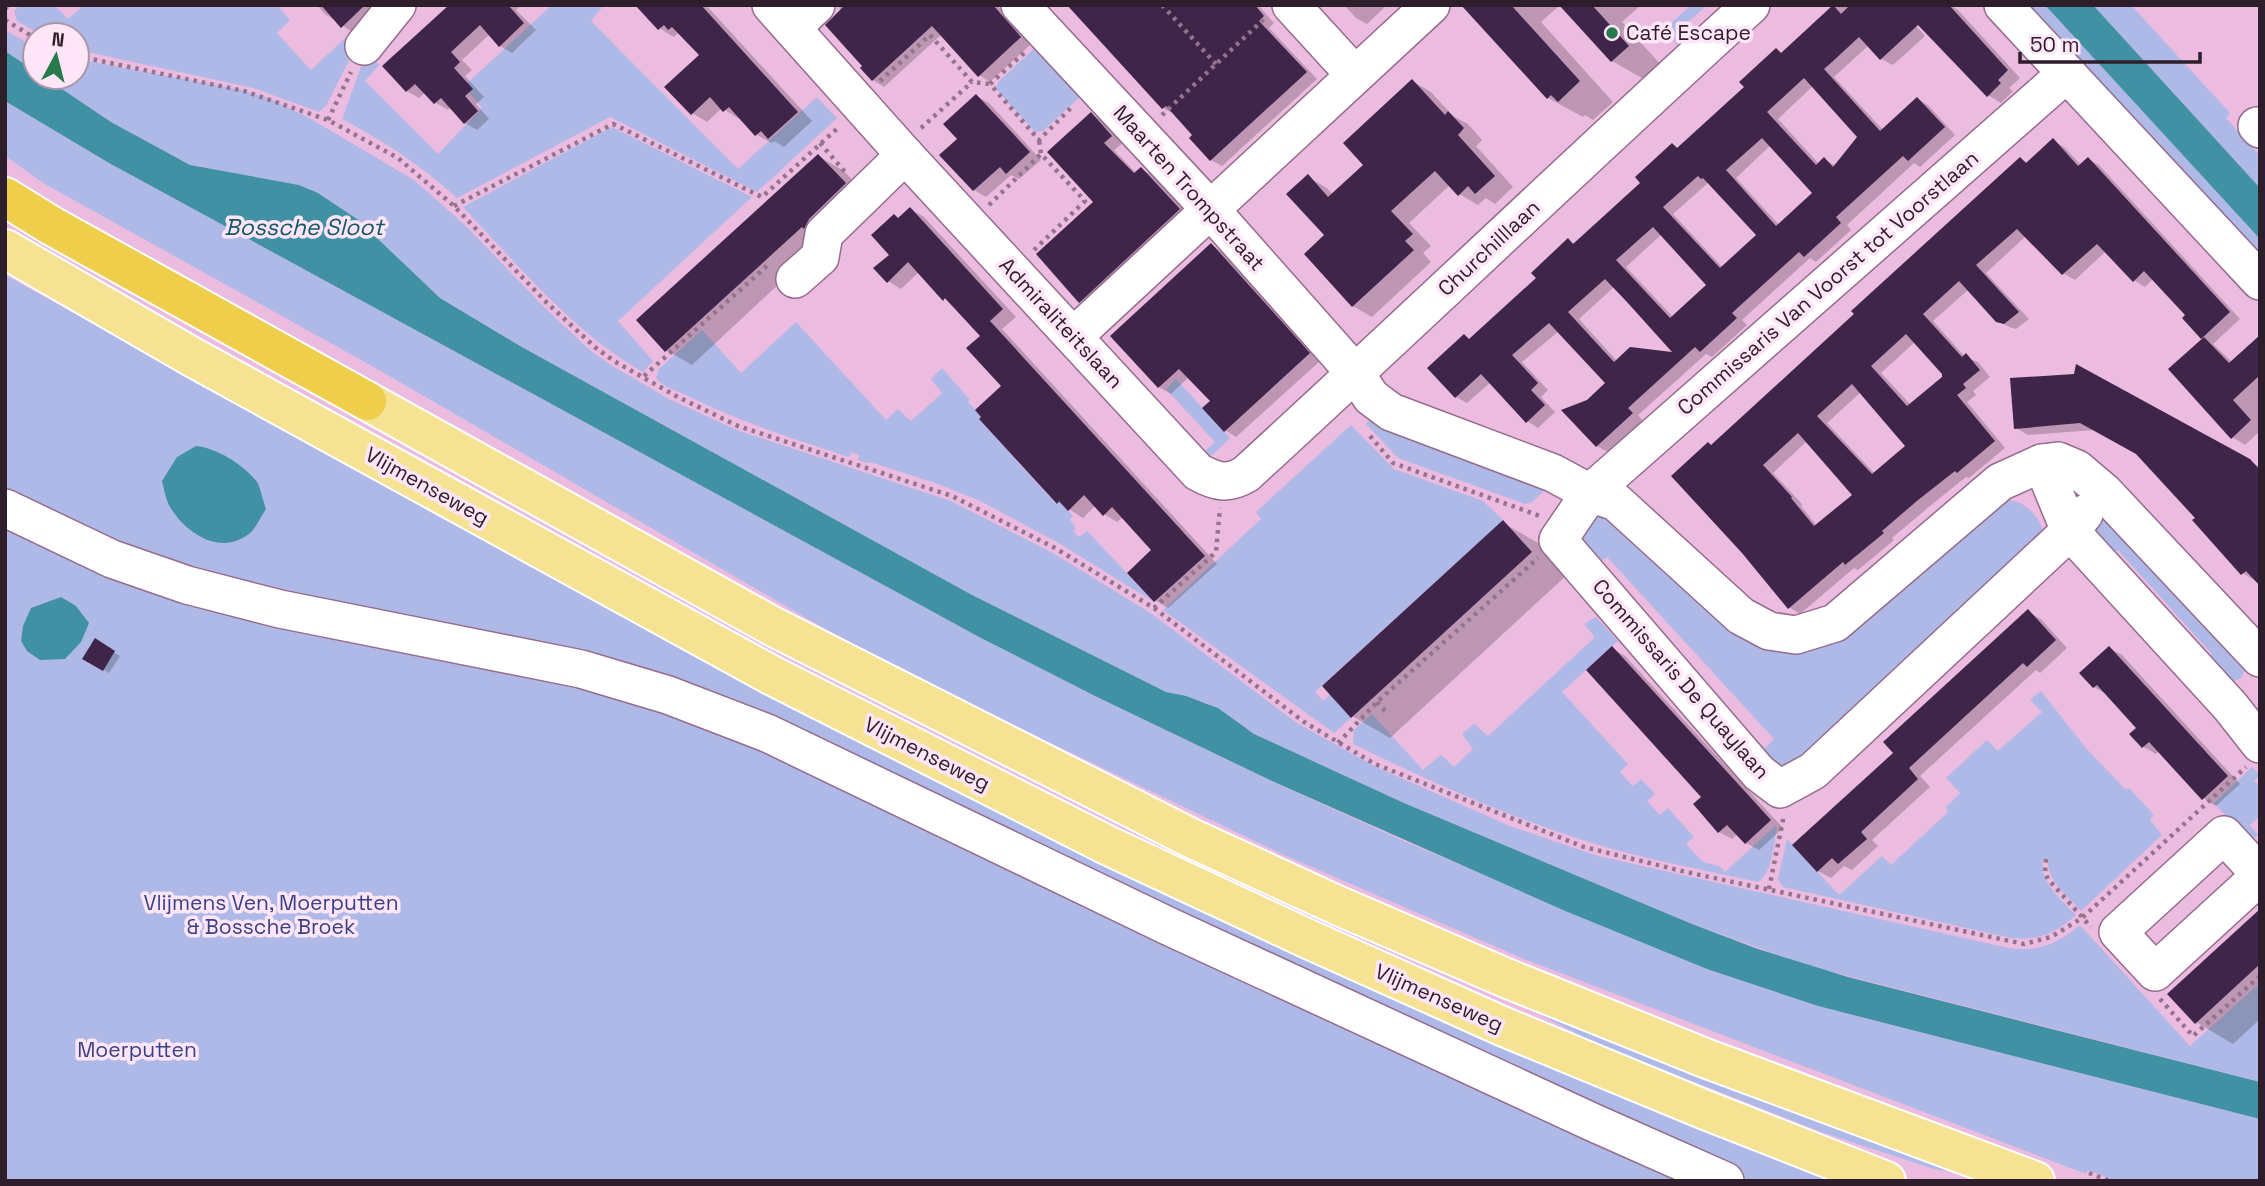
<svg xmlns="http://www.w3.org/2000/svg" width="2265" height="1186" font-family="'Space Grotesk',sans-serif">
  <rect width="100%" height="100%" fill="#ebbce0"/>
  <g fill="#afb9e7">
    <path d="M20 5H54L68 19 84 5H277L290 20 277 33 311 70 374 11 326 106 319 112 253 88 78 50 77 35H41L17 21 14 11Z"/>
    <path d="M552 5H604L591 21 738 169 817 97 837 118 757 192 610 117 457 198C422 166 384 141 342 119L367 50 379 65 365 81 438 154 482 108 464 86Z"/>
    <path d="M1691 5H1707L1684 26 1689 34 1677 45 1665 29Z"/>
    <path d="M2018 5H2045L2260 239V254Z"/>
    <path d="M2093 5H2131L2230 113 2226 118 2260 156V188Z"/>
    <path d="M5 30 35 47V71L5 51Z"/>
    <path d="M1037 46 1082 95 1043 131 1035 132 996 89 998 82Z"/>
    <path d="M77 59 242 90 268 98 311 119 414 180 465 225 543 306 591 351 611 365 669 399 737 430 951 501 1053 553 1152 614 1297 723 1376 767 1510 826 1598 856 2009 948C2038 952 2058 944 2080 925L2190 1046 2260 983V1082L1809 966 1692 924 1404 803 1254 734 1207 703 1166 692 972 595 520 346 440 298 357 219 318 193 299 185 190 165 111 122 44 77H77Z"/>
    <path d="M5 101 109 163 981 638 1097 697 1272 781 1397 838 1707 969 1818 1006 2260 1119V1181H2116L2088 1170 2086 1174 1524 959 1284 855 913 677 815 623 386 374 45 184 5 156Z"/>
    <path d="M612 127 752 197 618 321 653 361 643 372C572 331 519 266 463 207Z"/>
    <path d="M5 275 208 387 744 674 1849 1181H1751L688 682 570 649 253 584 161 559 114 541 13 493 5 489Z"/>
    <path d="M796 322 886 420 898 409 911 421 942 393 931 379 942 368 970 400 968 402 981 416 979 419 1056 504 1059 501 1073 516 1070 520 1076 528 1073 531 1079 537 1087 531 1154 602 1057 542 978 500 938 484 870 462 867 463 858 460 859 455 851 452 849 457C794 439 740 422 688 396 677 391 663 387 656 378L659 369 702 330 741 373Z"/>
    <path d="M1176 379 1230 438 1211 456 1202 454 1215 442 1166 389Z"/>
    <path d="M1375 415 1552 483 1532 502 1525 504 1398 458 1366 424Z"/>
    <path d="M1351 425 1394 469 1483 501 1503 520 1315 692 1323 701 1331 694 1351 718 1334 733 1163 610 1261 519 1256 512Z"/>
    <path d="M2011 500C2027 503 2041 518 2043 534L1803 762 1779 769 1761 752 1774 739 1607 557 1602 560 1590 547 1581 556 1576 532 1591 516 1605 512 1769 645 2003 502Z"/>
    <path d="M5 516 415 644 759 734 1693 1181H5Z"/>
    <path d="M2104 517 2247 666 2241 678 2225 685 2199 666 2212 654 2118 550 2104 562 2089 541 2100 519Z"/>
    <path d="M1596 617 1618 641 1562 692 1628 764 1620 772 1633 786 1641 779 1655 794 1647 801 1660 815 1668 808 1694 837 1686 844 1703 862 1719 866 1725 872 1775 826 1777 829C1773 844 1773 873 1758 882 1701 869 1642 859 1586 841 1506 816 1429 781 1353 744L1354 730 1372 714 1423 770 1441 755 1454 767 1473 749 1462 734 1474 724 1488 736 1593 639 1594 636 1584 624Z"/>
    <path d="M2041 691 2085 747 2125 789 2129 788 2154 815 2150 820 2162 835 2081 911C2068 896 2046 880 2048 860L2043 859C2039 882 2061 899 2076 915 2057 933 2037 941 2011 938L1783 887 1778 879 1787 839 1839 895 1882 856 1891 865 1948 812 1946 807 1960 793 1946 778 1987 740 1998 751 2042 712 2030 700Z"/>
    <path d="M2252 767 2260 775 2254 781 2260 787V816L2250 825 2258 835 2250 842 2214 803Z"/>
    <path d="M1504 996 1968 1174 1934 1169 1824 1133 1593 1042Z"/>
  </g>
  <g fill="#4091a4">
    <path d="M2045 5H2093L2260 188V239Z"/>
    <path d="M5 51 35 71V77H44L111 122 190 165 299 185 318 193 357 219 440 298 520 346 972 595 1166 692 1186 696 1218 708 1254 734 1404 803 1692 924 1758 949 1848 977 2260 1082V1119L1818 1006 1707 969 1563 910 1272 781 1097 697 981 638 109 163 5 101Z"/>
    <path d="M196 446C217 448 244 465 257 482 261 489 263 501 266 509 261 516 257 526 251 532 223 557 187 535 170 507 166 500 164 489 162 481L177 457Z"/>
    <path d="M61 597 76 606 89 623 81 642 65 659 40 660 27 651 21 641 23 626 31 608Z"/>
  </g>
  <g fill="#0003" fill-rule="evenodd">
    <path d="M317 5H373L378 11 354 33 325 14Z"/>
    <path d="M451 5H521L516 10 536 30 512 53 500 46 490 34 462 60 472 70 465 76 484 97 476 104 489 119 477 130 465 123 451 107 448 110 436 103 426 92 419 98 407 91Z"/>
    <path d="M641 5H706L812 121 784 147 774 141 772 143 757 135 741 118 739 119 722 108 707 122 692 113 701 56 678 33 674 37 659 28Z"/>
    <path d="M838 5H997L1031 44 990 82 979 75 942 34 884 87 873 80Z"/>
    <path d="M1069 5H1258L1274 23 1269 28 1317 79 1222 166 1211 160 1195 135 1174 114 1163 108Z"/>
    <path d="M1344 5H1387L1367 24 1356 18Z"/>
    <path d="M1472 5H1560L1541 22 1613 102 1593 120 1585 115 1583 117 1548 98Z"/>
    <path d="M1561 5H1641L1622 22 1662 66 1647 81 1612 61Z"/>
    <path d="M1836 5H1898L1925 36 1893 65 1881 59 1869 45 1834 77 1884 131 1918 99 1929 106 1955 135 1920 167 1914 163 1847 225 1851 230 1816 262 1810 258 1777 288 1742 320 1747 325 1712 357 1706 354 1638 415 1643 421 1608 452 1597 446 1588 401 1607 383 1559 331 1522 362 1548 390 1541 397 1555 412 1538 428 1527 421 1491 382 1467 403 1456 397 1464 336 1471 340 1538 278 1569 241 1575 244 1643 183 1673 145 1679 149 1746 87 1777 50 1783 54ZM1813 86 1859 137 1836 166 1824 159 1819 164 1778 119ZM1771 145 1815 193 1780 226 1736 178ZM1709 182 1759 235 1723 268 1673 214ZM1662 234 1709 285 1673 317 1626 267ZM1614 287 1676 355 1617 361 1579 319Z"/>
    <path d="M1943 5H1950L1958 10 2020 78 2009 88 2013 91 2001 103 1988 95Z"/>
    <path d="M1412 81 1431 92 1453 116 1468 124 1482 140 1476 146 1513 187 1495 204 1486 198 1478 205 1459 194 1450 185 1409 223 1431 246 1423 253 1431 262 1372 317 1353 306 1326 236 1308 177 1327 188 1333 195 1366 165Z"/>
    <path d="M976 96 989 103 1041 160 1019 179 1011 175 986 197 974 190 960 139Z"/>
    <path d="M1091 114 1102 121 1123 143 1114 150 1136 173 1141 169 1152 175 1190 217 1092 308 1080 301 1096 202Z"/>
    <path d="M2053 141 2064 147 2081 165 2088 159 2099 165 2240 319 2213 344 2232 362 2260 344V431L2245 445 2232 437 2205 339 2187 315 2153 279 2145 287 2134 280 2106 251 2075 280 2063 273 2026 236 1986 273 2029 319 2016 329 2009 327 1997 320 1969 289 1933 321 1965 357 1978 362 1990 377 1973 391 1976 395 1967 402 2005 448 1969 478 1966 477 1930 506 1892 538 1894 540 1858 570 1854 568 1800 614 1789 607 1712 446 2020 159 2028 163ZM1915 342 1943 373 1944 378 1911 405 1881 373ZM1861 392 1908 446 1875 474 1827 423ZM1807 441 1855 495 1817 526 1801 506 1802 504 1773 473Z"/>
    <path d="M818 156 844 171 870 199 692 365 666 350Z"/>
    <path d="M910 209 924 217 1016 317 1002 329 1217 564 1168 608 1155 600 1154 550 1123 517 1117 522 1104 514 1096 505 1083 518 1058 502 982 337 919 272 901 289 888 281 894 216 900 219Z"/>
    <path d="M1211 245 1223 252 1320 361 1236 437 1225 430 1212 402 1189 377 1171 394 1159 387 1112 336Z"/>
    <path d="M2077 367 2260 467V583L2242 573 2197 518 2138 453 2094 430 2028 435 2016 428 2075 375Z"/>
    <path d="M1503 523 1540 544 1568 574 1390 738 1352 716Z"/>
    <path d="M2028 612 2041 619 2067 648 2040 673 2036 670 1920 776 1930 787 1872 840 1878 846 1852 870 1844 866 1831 878 1818 871 1896 753Z"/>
    <path d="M95 641 120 656 109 673 85 658Z"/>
    <path d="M1612 648 1625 656 1783 828 1759 850 1746 843 1737 834 1732 839 1719 832 1703 797Z"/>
    <path d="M2109 648 2122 655 2240 784 2216 806 2203 798 2159 751 2156 754 2144 747 2132 734 2138 728 2106 694 2094 687Z"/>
    <path d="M2260 911V1019L2233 1044 2196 1022Z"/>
  </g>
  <g fill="#3f254a" fill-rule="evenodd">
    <path d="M321 5H365L341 28Z"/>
    <path d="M449 5H508L524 23 499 47 480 25 451 52 460 62 454 68 473 89 465 96 478 111 464 124 441 98 434 104 415 84 406 92 382 66Z"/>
    <path d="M635 5H701L798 112 768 139 761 131 755 136 729 107 723 112 710 97 691 115 664 87 699 55 672 27 668 30 664 25 658 30Z"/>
    <path d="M845 5H993L1021 37 978 77 932 26 872 81 860 68 862 66 825 25Z"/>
    <path d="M1067 5H1255L1264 16 1259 21 1307 72 1210 161 1189 138 1192 135 1166 106 1162 109Z"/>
    <path d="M1461 5H1511L1580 81 1558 102 1551 95 1547 99Z"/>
    <path d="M1559 5H1592L1629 46 1611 62Z"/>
    <path d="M1833 5 1841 14 1850 5H1949L2008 70 1998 80 2001 83 1987 97 1918 25 1880 60 1859 37 1832 62 1824 69 1880 131 1917 97 1945 127 1908 161 1903 156 1836 217 1841 223 1804 257 1799 252 1766 282 1732 313 1737 318 1700 352 1695 347 1628 408 1633 413 1596 447 1561 410 1587 400 1605 383 1549 323 1512 355 1538 383 1531 390 1545 405 1526 423 1481 374 1455 398 1427 368 1464 334 1469 339 1536 278 1531 273 1568 238 1573 244 1640 183 1635 177 1672 143 1677 148 1744 87 1739 82 1776 48 1781 53ZM1804 78 1857 137 1833 167 1824 157 1816 165 1767 112ZM1762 138 1812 193 1776 226 1726 170ZM1698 176 1701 179 1703 178 1756 235 1720 268 1663 207ZM1653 227 1706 285 1670 318 1616 260ZM1605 279 1627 302 1672 352 1630 347 1614 362 1590 336 1568 312Z"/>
    <path d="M1412 79 1445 115 1448 111 1464 128 1458 135 1495 176 1475 194 1468 186 1458 196 1435 171 1391 211 1413 234 1405 241 1414 250 1352 307 1304 254 1324 235 1286 194 1308 174 1328 197 1363 165 1343 143Z"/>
    <path d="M976 94 1030 152 1006 174 1000 167 973 191 939 155 957 139 943 124Z"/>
    <path d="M1091 112 1112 136 1104 143 1134 173 1141 167 1180 209 1079 303 1036 254 1093 202 1047 152Z"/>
    <path d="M2053 138 2078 166 2088 157 2230 312 2201 339 2182 318 2185 315 2144 271 2133 282 2097 244 2062 275 2017 229 1976 265 2019 312 2004 324 1996 322 1959 281 1923 314 1962 357 1966 353 1980 370 1963 384 1966 388 1957 395 1995 441 1957 473 1955 471 1918 500 1882 531 1884 533 1845 565 1843 562 1788 609 1742 553 1671 476 1708 442 1711 445 1782 380 1854 314 1851 311 2020 157 2026 163ZM1906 334 1942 374V377L1907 406 1871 366ZM1852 384 1905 446 1872 474 1817 416ZM1798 433 1852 495 1814 526 1791 498 1792 497 1763 465Z"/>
    <path d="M818 154 846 183 809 219 804 229 802 227 665 352 636 320Z"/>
    <path d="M910 207 1003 309 990 321 1205 556 1154 602 1127 573 1151 550 1112 507 1103 516 1084 495 1068 511 1059 501 1057 504 979 419 981 417 975 410 1001 386 966 348 980 336 945 298 943 301 908 262 887 283 873 268 889 255 871 235 894 214 898 218Z"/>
    <path d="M1211 243 1310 353 1224 432 1202 408 1210 401 1179 369 1158 388 1110 336Z"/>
    <path d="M2260 335V375L2233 400 2251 420 2231 439 2168 369 2204 337 2229 363Z"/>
    <path d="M2076 364 2250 459 2260 470V586L2246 571 2241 575 2192 520 2195 518 2136 454 2080 423 2014 429 2010 378 2074 374Z"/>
    <path d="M1503 520 1532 552 1351 718 1322 686Z"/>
    <path d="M2028 609 2056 640 2027 667 2023 663 1909 768 1918 779 1861 832 1867 839 1838 864 1832 858 1817 872 1792 845 1893 753 1883 742Z"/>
    <path d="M95 638 115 651 103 671 82 659Z"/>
    <path d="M1612 646 1771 820 1745 844 1727 825 1718 833 1693 804 1701 797 1586 670Z"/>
    <path d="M2109 646 2228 776 2202 800 2149 742 2142 748 2129 734 2136 728 2097 685 2093 688 2079 673Z"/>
    <path d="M2260 909V964L2195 1024 2167 994Z"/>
  </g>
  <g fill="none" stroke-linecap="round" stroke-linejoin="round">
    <g stroke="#966b8c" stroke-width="40">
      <g id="minor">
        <path d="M771 5 905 155 1198 472C1216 482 1228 485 1246 474 1415 319 1581 160 1751 5"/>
        <path d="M1020 5 1209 208 1356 374 1371 397 1391 412 1553 473 1590 493 1616 502 1741 616 1769 631 1796 635 1835 623 2000 482 2042 463 2058 461 2077 469 2104 492 2260 658"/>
        <path d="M1291 5 1355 75"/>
        <path d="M2003 5 2260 281"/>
        <path d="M792 28 816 5"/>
        <path d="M364 46 397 5"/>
        <path d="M2067 73 1590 493 1558 540 1759 773 1780 789 1813 771 2070 531 2230 706 2260 744"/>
        <path d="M2257 126 2260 129"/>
        <path d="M795 279 820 257 824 234 905 155"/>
        <path d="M1074 336 1431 5"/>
        <path d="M2042 463 2070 531 2084 514"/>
        <path d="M5 508 112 559 187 585 280 609 581 669 668 695 767 733 1168 926 1592 1122 1725 1181"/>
        <path d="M2260 874 2224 835 2118 932 2155 972 2260 876"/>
      </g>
    </g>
    <g stroke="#fff" stroke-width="42">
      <g id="major">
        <path d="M5 249 194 358 773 676 1109 846 1306 938 1502 1026 1703 1109 1886 1181"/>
        <path d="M367 401 774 627 1191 838 1339 906 1506 978 1705 1058 2035 1181"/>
      </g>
    </g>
    <g stroke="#fff" stroke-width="42">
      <path id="highway" d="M5 197 52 226 367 401"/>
    </g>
    <g stroke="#94738d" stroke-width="4.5" stroke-dasharray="3.5 5" stroke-linecap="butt">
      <path d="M1162 5 1216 64"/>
      <path d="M5 9 9 5"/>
      <path d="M5 20 35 38"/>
      <path d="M1024 53 990 84 1039 140 1074 105"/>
      <path d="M77 56 244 91 328 120 398 158 454 206 547 303 596 348 614 361 676 396 738 426 952 496 1055 548 1154 608 1304 722 1375 764 1584 847 1686 872 2024 944 2051 937 2082 918 2246 767"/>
      <path d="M880 81 930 35 972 82 990 84"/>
      <path d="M1162 115 1265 18"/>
      <path d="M328 120 351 72"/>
      <path d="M921 128 972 82"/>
      <path d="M820 143 845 172"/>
      <path d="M989 205 1041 154"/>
      <path d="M454 206 613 124 762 197 840 126"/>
      <path d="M1034 250 1085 201 1041 154 1039 140"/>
      <path d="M644 376 768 265"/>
      <path d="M1370 436 1393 463 1540 516"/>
      <path d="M1154 608 1216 552 1220 508"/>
      <path d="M1377 702 1387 713"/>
      <path d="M1338 743 1377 702 1538 558"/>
      <path d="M2046 859 2045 873 2048 879 2091 927"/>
      <path d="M1769 889 1784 815"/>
      <path d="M2160 999 2193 1036 2260 976"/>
      <path d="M2089 1173 2110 1181"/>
    </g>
    <use href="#minor" stroke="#fff" stroke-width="37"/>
    <use href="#major" stroke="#f5e293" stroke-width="38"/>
    <use href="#highway" stroke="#eece4b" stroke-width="38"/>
  </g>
  <circle fill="#277a4c" stroke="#fee6f8" stroke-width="2.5" cx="1612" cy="33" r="7"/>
  <g text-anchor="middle" stroke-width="7" stroke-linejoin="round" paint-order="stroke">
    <g font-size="21" fill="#2e1d2a" stroke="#fee6f8" text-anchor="start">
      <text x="1626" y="40">Café Escape</text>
    </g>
    <g font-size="21" fill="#2e1d2a" stroke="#fee6f8">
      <text transform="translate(1189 188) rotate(48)" y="7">Maarten Trompstraat</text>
      <text transform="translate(1489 248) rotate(-43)" y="7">Churchilllaan</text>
      <text transform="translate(1828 283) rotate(-41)" y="7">Commissaris Van Voorst tot Voorstlaan</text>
      <text transform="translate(1061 323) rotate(47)" y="7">Admiraliteitslaan</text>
      <text transform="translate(427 486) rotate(29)" y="7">Vlijmenseweg</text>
      <text transform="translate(1681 679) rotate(49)" y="7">Commissaris De Quaylaan</text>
      <text transform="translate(927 754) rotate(27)" y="7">Vlijmenseweg</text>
      <text transform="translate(1439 998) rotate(24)" y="7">Vlijmenseweg</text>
    </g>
    <g font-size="21" fill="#384185" stroke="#fee6f8">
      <text x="271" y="910">Vlijmens Ven, Moerputten<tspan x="271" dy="24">&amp; Bossche Broek</tspan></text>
      <text x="137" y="1057">Moerputten</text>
    </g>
    <g font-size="23" font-style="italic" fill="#145866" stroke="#fee6f8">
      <text x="304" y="235">Bossche Sloot</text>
    </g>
  </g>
  <rect width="2265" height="1186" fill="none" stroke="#2e1d2a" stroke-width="14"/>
  <g transform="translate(56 56) rotate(7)"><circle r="33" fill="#fee6f8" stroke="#ab96a6" stroke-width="2"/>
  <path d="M0-5L12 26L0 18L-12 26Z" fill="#277a4c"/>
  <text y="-10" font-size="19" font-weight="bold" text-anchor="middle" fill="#2e1d2a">N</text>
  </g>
  <path d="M2020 52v10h180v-10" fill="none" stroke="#2e1d2a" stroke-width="3.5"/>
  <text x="2030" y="52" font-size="21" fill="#2e1d2a" stroke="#fee6f8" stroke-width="5" paint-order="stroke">50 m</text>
</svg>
